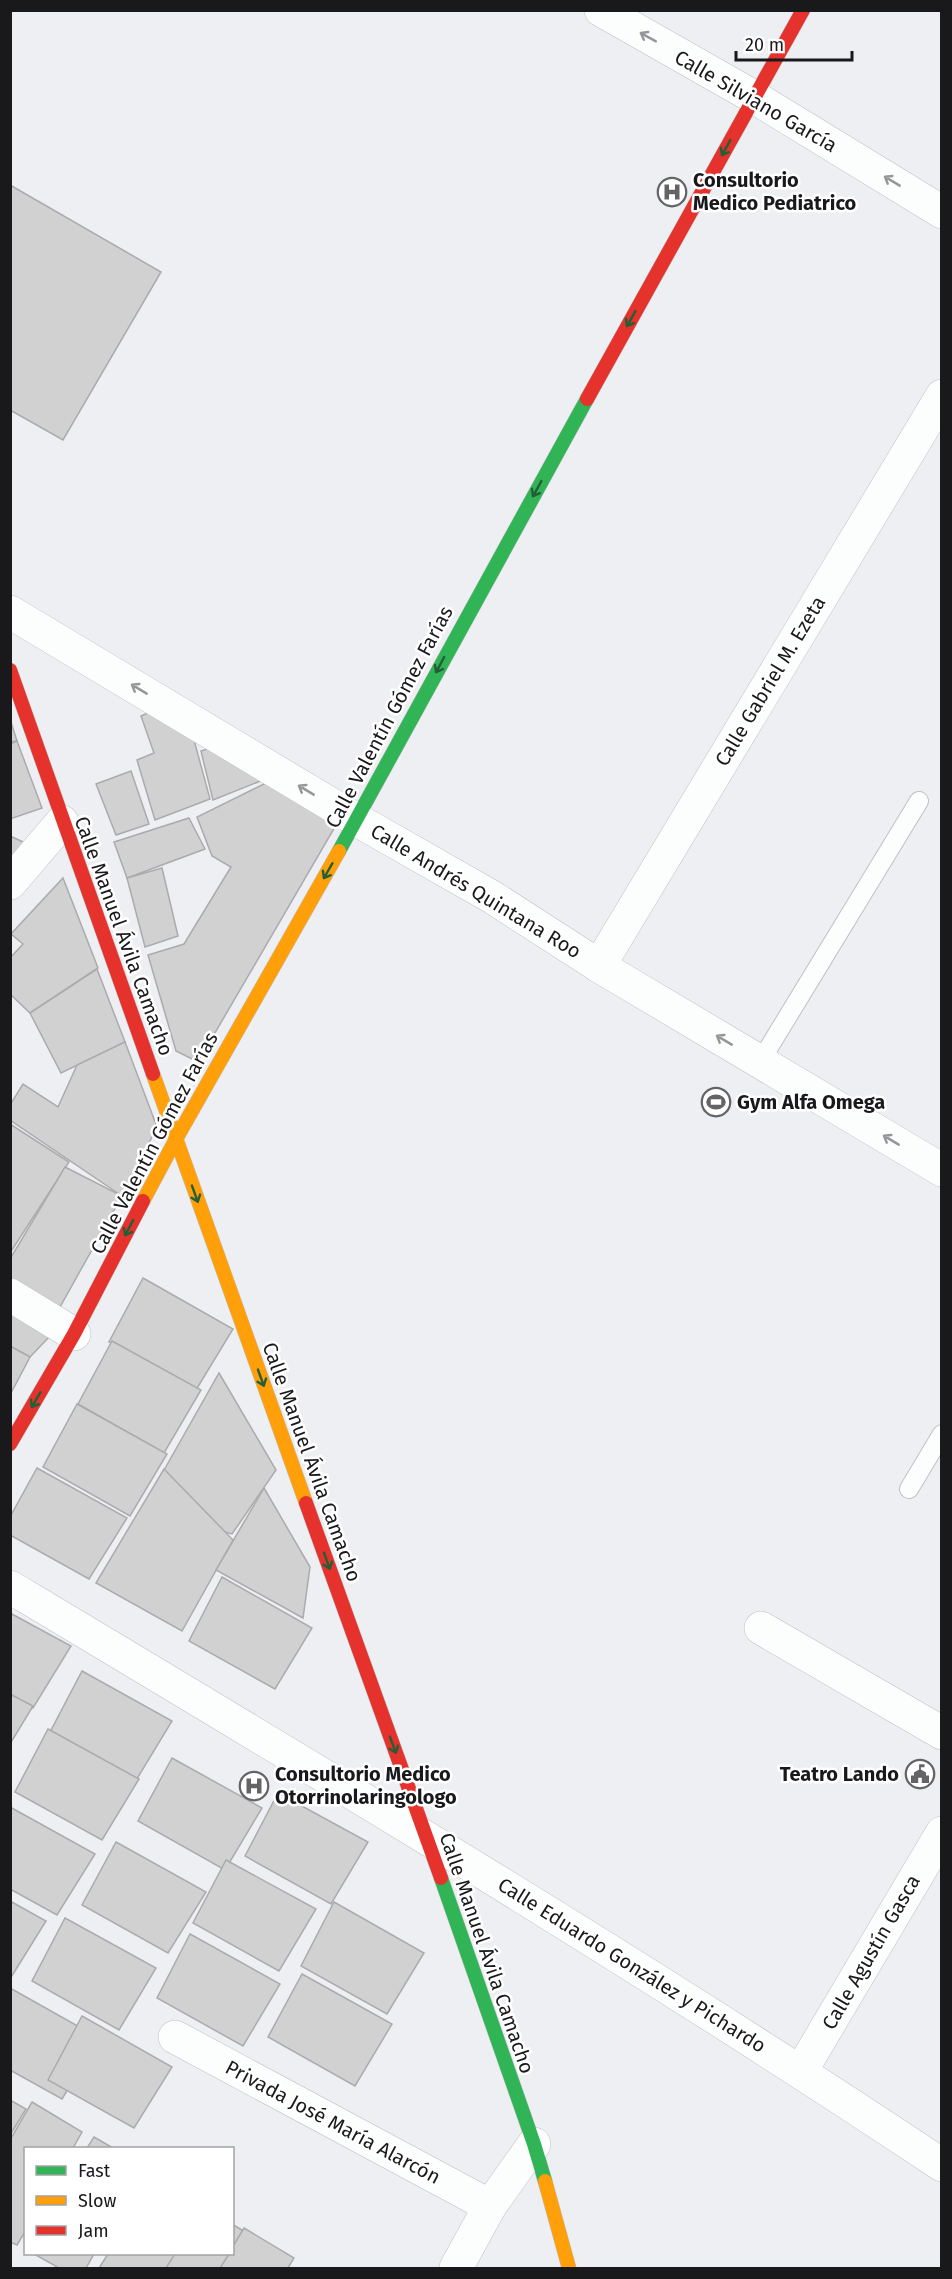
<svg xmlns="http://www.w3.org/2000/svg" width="952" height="2279" font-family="'Fira Sans',sans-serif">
  <rect width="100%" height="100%" fill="#eeeff3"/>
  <g fill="#d1d1d2" stroke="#ababad" stroke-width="1.5">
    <path d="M10 185 161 272 63 440 10 410Z"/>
    <path d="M153 711 191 729 210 799 155 820 137 760 154 753 141 716Z"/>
    <path d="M10 719 17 741 10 742Z"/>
    <path d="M17 741 42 808 10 819V744Z"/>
    <path d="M220 745 273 776 213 800 201 751Z"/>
    <path d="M131 771 149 824 116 835 96 784Z"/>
    <path d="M272 780 339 820 198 1062 176 1051 148 955 184 944 231 867 212 856 197 817Z"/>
    <path d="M189 818 205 849 127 878 114 842Z"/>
    <path d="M10 836 30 845 10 868Z"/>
    <path d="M162 868 178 936 145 947 127 878Z"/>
    <path d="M63 878 98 968 30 1013 10 994V958L23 944 11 934Z"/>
    <path d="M97 969 125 1042 61 1073 30 1013Z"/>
    <path d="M125 1042 157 1127 122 1196 10 1120V1105L23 1084 58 1107 77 1065Z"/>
    <path d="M10 1124 69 1162 10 1253Z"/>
    <path d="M65 1167 122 1196 55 1316 10 1288V1259Z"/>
    <path d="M143 1278 233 1329 196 1390 109 1342Z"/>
    <path d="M10 1309 51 1335 30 1357 10 1346Z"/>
    <path d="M112 1341 201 1390 164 1453 78 1404Z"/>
    <path d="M10 1346 30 1357 10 1395Z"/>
    <path d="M219 1373 276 1470 232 1534 142 1509Z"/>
    <path d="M77 1404 167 1454 130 1516 43 1467Z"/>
    <path d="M37 1468 127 1518 89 1579 10 1535V1517Z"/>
    <path d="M164 1469 233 1540 182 1631 96 1583Z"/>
    <path d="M264 1488 310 1567 303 1618 216 1570Z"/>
    <path d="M222 1577 312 1628 275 1689 189 1641Z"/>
    <path d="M10 1613 71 1646 33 1708 10 1696Z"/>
    <path d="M82 1671 172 1721 135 1782 49 1734Z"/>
    <path d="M10 1694 33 1706 10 1744Z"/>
    <path d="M48 1729 139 1779 102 1840 15 1792Z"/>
    <path d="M172 1758 262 1808 225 1870 138 1821Z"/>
    <path d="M278 1793 368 1842 331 1904 245 1856Z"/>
    <path d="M10 1807 95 1854 57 1915 10 1889Z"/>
    <path d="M116 1842 206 1892 168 1953 82 1905Z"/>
    <path d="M226 1860 316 1909 279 1971 193 1923Z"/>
    <path d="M10 1901 46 1921 10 1979Z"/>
    <path d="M334 1902 424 1953 387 2014 301 1966Z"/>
    <path d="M65 1918 156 1968 119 2030 32 1981Z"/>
    <path d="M190 1934 280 1984 243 2046 157 1998Z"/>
    <path d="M302 1974 392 2024 355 2086 268 2037Z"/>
    <path d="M10 1988 99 2038 62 2099 10 2070Z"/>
    <path d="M82 2016 172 2067 134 2128 48 2080Z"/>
    <path d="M10 2100 26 2109 10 2135Z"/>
    <path d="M32 2102 82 2132 73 2148H26V2230L17 2245 10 2242V2140Z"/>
    <path d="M94 2137 113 2148H87Z"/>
    <path d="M232 2224 250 2235 230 2268H162L171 2254H232Z"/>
    <path d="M244 2228 294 2258 288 2268H220L229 2254H232V2248Z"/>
    <path d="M34 2254H94L86 2268H59Z"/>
    <path d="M108 2254H175L166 2268H99Z"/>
  </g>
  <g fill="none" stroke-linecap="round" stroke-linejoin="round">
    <g stroke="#bfc0c3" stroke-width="20">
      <g id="lane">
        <path d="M760 1062 919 801"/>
        <path d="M909 1489 942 1434"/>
      </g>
    </g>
    <g stroke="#bfc0c3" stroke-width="34">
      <g id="street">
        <path d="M601 10 754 97 942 212"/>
        <path d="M10 612 357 820 492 897 599 966 942 1170"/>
        <path d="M10 883 62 822"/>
        <path d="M599 966 942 396"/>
        <path d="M10 1295 74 1334"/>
        <path d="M10 1587C324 1775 637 1962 942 2165"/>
        <path d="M761 1628 942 1733"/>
        <path d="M175 2037 490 2206"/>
        <path d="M801 2071 942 1833"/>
        <path d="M456 2268 490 2206 534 2144"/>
      </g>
    </g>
    <g stroke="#bfc0c3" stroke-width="15">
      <g id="fast">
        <path d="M339 851 587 399"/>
        <path d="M441 1878 534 2144 545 2181"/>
      </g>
    </g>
    <g stroke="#bfc0c3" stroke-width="15">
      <g id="slow">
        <path d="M153 1074 306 1503"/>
        <path d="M143 1201 176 1139 339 851"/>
        <path d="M545 2181 569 2268"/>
      </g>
    </g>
    <g stroke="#bfc0c3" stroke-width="15">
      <g id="jam">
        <path d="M587 399 803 10"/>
        <path d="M10 670 153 1074"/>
        <path d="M10 1444 74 1334 143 1201"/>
        <path d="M306 1503 441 1878"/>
      </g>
    </g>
    <use href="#lane" stroke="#fcfdfd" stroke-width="18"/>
    <use href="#street" stroke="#fcfdfd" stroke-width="33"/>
    <use href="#fast" stroke="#30b455" stroke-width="14"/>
    <use href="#slow" stroke="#ff9f0a" stroke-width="14"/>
    <use href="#jam" stroke="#e5322d" stroke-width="14"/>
  </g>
  <defs><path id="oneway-shaft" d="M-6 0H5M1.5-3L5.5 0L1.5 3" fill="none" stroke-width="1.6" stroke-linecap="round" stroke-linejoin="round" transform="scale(1.5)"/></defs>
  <g stroke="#969698">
    <use href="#oneway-shaft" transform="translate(648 37) rotate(-151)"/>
    <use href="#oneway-shaft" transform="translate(892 181) rotate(-149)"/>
    <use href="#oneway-shaft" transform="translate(139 689) rotate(-149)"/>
    <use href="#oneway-shaft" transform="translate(306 790) rotate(-149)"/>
    <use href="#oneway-shaft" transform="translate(724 1040) rotate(-149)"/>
    <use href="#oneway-shaft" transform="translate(891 1140) rotate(-149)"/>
  </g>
  <g stroke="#235f36">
    <use href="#oneway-shaft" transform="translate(726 148) rotate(119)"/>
    <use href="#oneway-shaft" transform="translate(631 319) rotate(119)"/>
    <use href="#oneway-shaft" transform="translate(537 489) rotate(119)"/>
    <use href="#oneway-shaft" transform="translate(440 665) rotate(118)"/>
    <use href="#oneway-shaft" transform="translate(328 871) rotate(120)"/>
    <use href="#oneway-shaft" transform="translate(195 1194) rotate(70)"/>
    <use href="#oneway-shaft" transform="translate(129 1228) rotate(118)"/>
    <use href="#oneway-shaft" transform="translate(261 1378) rotate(70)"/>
    <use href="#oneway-shaft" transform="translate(36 1400) rotate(120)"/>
    <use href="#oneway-shaft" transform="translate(327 1561) rotate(70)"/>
    <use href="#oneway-shaft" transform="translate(393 1745) rotate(70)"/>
  </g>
  <defs>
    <g id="hospital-ring" transform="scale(1.5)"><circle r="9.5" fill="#fff" stroke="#646467" stroke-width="1.5"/><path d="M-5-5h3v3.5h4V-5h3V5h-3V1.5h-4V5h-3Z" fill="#646467"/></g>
    <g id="stadium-ring" transform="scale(1.5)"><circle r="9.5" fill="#fff" stroke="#646467" stroke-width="1.5"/><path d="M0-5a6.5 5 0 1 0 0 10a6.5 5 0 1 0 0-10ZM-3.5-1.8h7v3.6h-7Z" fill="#646467"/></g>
    <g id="civic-ring" transform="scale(1.5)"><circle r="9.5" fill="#fff" stroke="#646467" stroke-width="1.5"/><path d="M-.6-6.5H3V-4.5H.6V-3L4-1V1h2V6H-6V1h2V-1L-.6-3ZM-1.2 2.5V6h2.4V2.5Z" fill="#646467"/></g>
  </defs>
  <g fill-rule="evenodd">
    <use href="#hospital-ring" x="672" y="192"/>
    <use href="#stadium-ring" x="716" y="1102"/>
    <use href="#civic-ring" x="920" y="1774"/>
    <use href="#hospital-ring" x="254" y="1786"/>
  </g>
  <g text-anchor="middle" stroke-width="5" stroke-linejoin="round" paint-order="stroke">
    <g font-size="20" fill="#19191c" stroke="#fff">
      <text transform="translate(756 101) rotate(30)" y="7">Calle Silviano García</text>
      <text transform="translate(770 681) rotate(-59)" y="7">Calle Gabriel M. Ezeta</text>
      <text transform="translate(389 717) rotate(-62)" y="7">Calle Valentín Gómez Farías</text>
      <text transform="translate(476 891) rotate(31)" y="7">Calle Andrés Quintana Roo</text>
      <text transform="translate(124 936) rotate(70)" y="7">Calle Manuel Ávila Camacho</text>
      <text transform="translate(154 1143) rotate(-62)" y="7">Calle Valentín Gómez Farías</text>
      <text transform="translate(312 1462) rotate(70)" y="7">Calle Manuel Ávila Camacho</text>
      <text transform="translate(871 1952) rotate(-60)" y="7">Calle Agustín Gasca</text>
      <text transform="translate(487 1953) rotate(71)" y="7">Calle Manuel Ávila Camacho</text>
      <text transform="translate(632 1965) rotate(32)" y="7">Calle Eduardo González y Pichardo</text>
      <text transform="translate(333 2122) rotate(28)" y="7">Privada José María Alarcón</text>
    </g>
    <g font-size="20" font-weight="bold" fill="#19191c" stroke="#fff" text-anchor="start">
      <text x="693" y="187">Consultorio<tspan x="693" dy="23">Medico Pediatrico</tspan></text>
      <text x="737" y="1109">Gym Alfa Omega</text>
      <text x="275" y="1781">Consultorio Medico<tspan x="275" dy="23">Otorrinolaringologo</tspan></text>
      <text x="899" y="1781" text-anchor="end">Teatro Lando</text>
    </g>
  </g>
  <rect width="952" height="2279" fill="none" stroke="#19191c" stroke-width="24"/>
  <rect x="24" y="2147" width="210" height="108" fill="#ffffff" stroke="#a3a3a4" stroke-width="1.5"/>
  <rect x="36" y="2166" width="30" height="9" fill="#30b455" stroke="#a3a3a4" stroke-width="1.5"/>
  <text x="78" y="2177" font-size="18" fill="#19191c">Fast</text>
  <rect x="36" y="2196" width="30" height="9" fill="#ff9f0a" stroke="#a3a3a4" stroke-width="1.5"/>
  <text x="78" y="2207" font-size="18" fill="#19191c">Slow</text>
  <rect x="36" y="2226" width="30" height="9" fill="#e5322d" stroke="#a3a3a4" stroke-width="1.5"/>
  <text x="78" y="2237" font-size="18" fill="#19191c">Jam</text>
  <path d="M736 51v9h116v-9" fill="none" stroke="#19191c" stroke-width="3"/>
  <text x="745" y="51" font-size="18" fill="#19191c" stroke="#ffffff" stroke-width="4.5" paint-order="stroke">20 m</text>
</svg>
